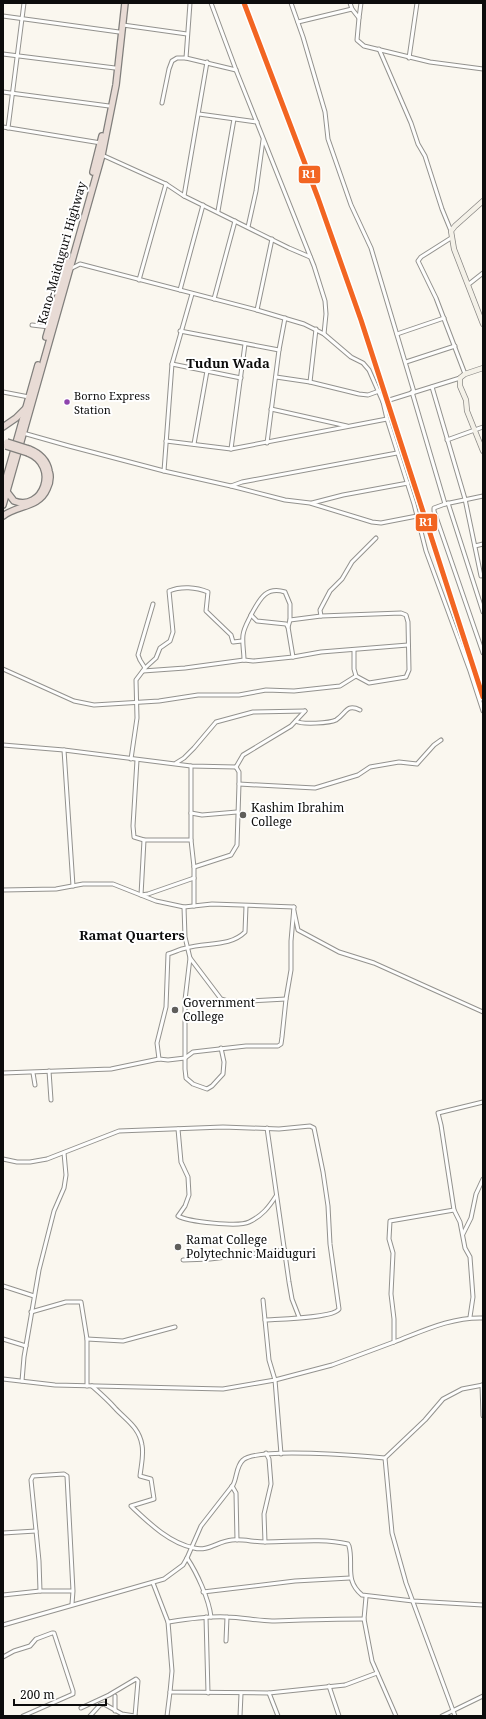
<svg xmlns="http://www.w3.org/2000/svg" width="486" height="1719" font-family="'Noto Serif',serif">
  <rect width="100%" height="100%" fill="#faf7ef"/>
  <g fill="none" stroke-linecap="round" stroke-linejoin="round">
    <g stroke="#93928e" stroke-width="5">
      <g id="street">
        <path d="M211 3 236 70 314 266 325 301 326 314 324 334"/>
        <path d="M291 3 303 37 325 112 328 139 351 205 371 248 414 392"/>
        <path d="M350 3 352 9 359 18 357 40 364 46 430 62 483 69"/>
        <path d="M3 16 119 32"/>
        <path d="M359 18 361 3"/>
        <path d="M298 22 352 9"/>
        <path d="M123 25 187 34"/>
        <path d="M379 49 411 123 418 144 425 156 442 209 451 231"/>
        <path d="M3 54 115 68"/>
        <path d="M186 58 190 3"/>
        <path d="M409 58 417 3"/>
        <path d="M3 92 109 106"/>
        <path d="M162 103 169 69 172 61 177 58H186L236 70"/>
        <path d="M199 114 257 122"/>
        <path d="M3 127 101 143"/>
        <path d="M8 128 24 3"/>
        <path d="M102 155 166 184 184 196 289 248 310 257"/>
        <path d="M184 196 207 62"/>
        <path d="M218 211 234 119"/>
        <path d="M248 227 256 191 263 140"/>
        <path d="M451 238 421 257 418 261 436 298 465 374"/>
        <path d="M70 269 80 264 257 310 304 324 324 334 351 357 363 363 369 370 383 402 387 419 414 504 426 551 470 671 483 711"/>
        <path d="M139 280 166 184"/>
        <path d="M469 284 483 273"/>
        <path d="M180 290 203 205"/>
        <path d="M214 299 235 221"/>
        <path d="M257 310 272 239"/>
        <path d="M32 325 49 327"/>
        <path d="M180 331 279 350"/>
        <path d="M397 334 444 318"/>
        <path d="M406 362 455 346"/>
        <path d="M172 364 241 378"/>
        <path d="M276 377 310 382 359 394 368 395 379 391"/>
        <path d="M310 382 316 329"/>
        <path d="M432 387 465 499 481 576"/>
        <path d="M3 392 29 397"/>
        <path d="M412 392 445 504 483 496"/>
        <path d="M383 402 460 378"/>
        <path d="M271 409 347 426"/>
        <path d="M23 433 69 446 164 471 231 486 285 500 310 503 372 522 381 523 417 516"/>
        <path d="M447 440 483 427"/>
        <path d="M166 441 231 449 387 419"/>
        <path d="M267 443 279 350 285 318"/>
        <path d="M194 444 207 371"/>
        <path d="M231 449 245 344"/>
        <path d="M164 471 172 364 192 294"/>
        <path d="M231 486 242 482 397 453"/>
        <path d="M312 503 343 495 408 483"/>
        <path d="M448 503 483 612"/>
        <path d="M445 504 434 508V511L483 653"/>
        <path d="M475 546 483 544"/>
        <path d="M251 615 257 621 286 624 288 627"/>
        <path d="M321 616 320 610 330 591 342 579 352 562 376 538"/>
        <path d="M290 620 321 616 401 613 406 615 408 622 409 670 406 677 369 683 356 676 354 669V650"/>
        <path d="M244 660C244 652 242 643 243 635 244 627 249 620 252 613 260 599 266 586 285 592L290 604V620L288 627 293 657"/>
        <path d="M145 668 140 660 138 655 153 604"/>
        <path d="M3 669 74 701 94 705 159 701 198 695H239L266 690 294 691 340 686 356 676"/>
        <path d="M143 671 185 668 244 660 253 661 293 657 321 652 408 645"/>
        <path d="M296 721C302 725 330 723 336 720 346 714 346 703 360 710"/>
        <path d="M3 745 64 750 191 766 236 767"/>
        <path d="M64 750 73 886"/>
        <path d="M131 759 137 718 136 680 145 668 156 658 160 648 170 641 173 632 169 591C181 586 196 587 208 592L206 611 231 635 233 642 242 641"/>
        <path d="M137 760 133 826 134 837 144 840H191"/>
        <path d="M176 763 184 758 194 748 216 722 253 712 305 711"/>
        <path d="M191 766V840L194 867V906"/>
        <path d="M236 767 243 755 291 726 305 711"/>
        <path d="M239 784 315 788 358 775 370 767 399 762 417 764 434 745 441 740"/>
        <path d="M191 813 202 815 237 812"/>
        <path d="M144 840 141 895 148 894 194 878"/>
        <path d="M194 867 231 855 237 845 239 784V772L236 767"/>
        <path d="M3 890 56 889 83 884H113L156 901 184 907 212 904 294 907"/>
        <path d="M184 907 185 937 190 958 221 999 231 1002 286 999"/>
        <path d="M294 911 298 930 339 952 374 963 483 1012"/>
        <path d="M190 958 185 1000V1069L186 1078 193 1084 207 1089 212 1086 223 1074 224 1062 221 1048"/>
        <path d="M159 1059 157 1043 166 1007 168 954C175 952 180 949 186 948 206 942 230 947 245 932L246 906"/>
        <path d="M49 1071 51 1100"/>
        <path d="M3 1073 111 1069 159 1059 168 1060 185 1058 193 1052 246 1046H278L281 1044 282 1037 286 999 291 970V941L294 907"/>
        <path d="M33 1073 35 1085"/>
        <path d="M267 1128 289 1282 292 1299 299 1317"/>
        <path d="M178 1129 181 1162 188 1177 189 1195 185 1206 178 1216C188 1222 239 1227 249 1222 262 1216 269 1207 276 1196"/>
        <path d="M3 1159 17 1162H30L47 1159 119 1131 223 1127 279 1129 310 1126 314 1128 323 1172 328 1206 330 1244 339 1309C334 1318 278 1319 265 1320"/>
        <path d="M463 1234 471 1218 476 1194 483 1179"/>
        <path d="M183 1260 210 1259 285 1250"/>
        <path d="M3 1286 34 1296"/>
        <path d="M31 1312 66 1302H81L87 1339V1386"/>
        <path d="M470 1317 473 1297 470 1257 465 1248 460 1222 454 1210 441 1125 438 1113 483 1102"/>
        <path d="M3 1339 26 1346"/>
        <path d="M87 1339 123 1341 175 1327"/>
        <path d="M394 1342C423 1331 451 1317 483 1318"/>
        <path d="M3 1379 55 1385 223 1389 275 1380 269 1360 263 1300"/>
        <path d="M22 1381 24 1357 39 1270 54 1211 64 1188 66 1175 64 1153"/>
        <path d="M482 1385 483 1416"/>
        <path d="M92 1386C100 1393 108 1400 115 1408 126 1420 139 1427 142 1445 144 1455 141 1466 140 1476L151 1479 154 1499 131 1506C148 1522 169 1543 194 1548 208 1552 218 1541 232 1540 243 1539 254 1542 265 1542 293 1542 321 1538 348 1544L349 1546C354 1565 344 1580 362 1595L413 1601 483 1605"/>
        <path d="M281 1454 275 1380 332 1365 394 1342V1319L391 1294 393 1253 389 1239 390 1221 454 1210"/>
        <path d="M232 1486 236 1493 237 1540"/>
        <path d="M3 1533 36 1531"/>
        <path d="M265 1542 264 1514 271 1484 269 1459 266 1453"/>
        <path d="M187 1558C197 1573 209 1599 211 1617"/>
        <path d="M153 1583 168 1622 172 1671 170 1692 269 1693 345 1685 377 1673"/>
        <path d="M203 1592 295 1581 350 1578"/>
        <path d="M3 1595 40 1591"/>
        <path d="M366 1597 364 1619 372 1661 396 1716"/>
        <path d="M72 1604 73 1591 67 1476 64 1474 33 1476 31 1480 39 1561 40 1591H73"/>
        <path d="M206 1617 208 1693"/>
        <path d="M168 1622C188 1619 207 1616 226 1617 242 1617 257 1621 272 1621 303 1620 333 1619 364 1619"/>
        <path d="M3 1625 164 1579 183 1565 187 1558 201 1526 233 1485C237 1478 236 1466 243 1460 257 1447 362 1456 385 1458"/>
        <path d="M226 1641 227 1617"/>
        <path d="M3 1657 14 1651 30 1646 36 1639 52 1633H54L73 1691V1694L23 1716"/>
        <path d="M329 1686 339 1716"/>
        <path d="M269 1693 278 1716"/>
        <path d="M81 1708 109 1695 136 1679 138 1681 135 1716"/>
        <path d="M115 1711V1696"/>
        <path d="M90 1716 100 1705 104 1704 122 1714 135 1716"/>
        <path d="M167 1716 170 1692"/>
        <path d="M240 1716 241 1694"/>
        <path d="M442 1716 483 1696"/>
        <path d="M455 1716 406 1583 392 1533 385 1458 425 1420 443 1399 462 1389 483 1385"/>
      </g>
    </g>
    <g stroke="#8a8885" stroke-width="6">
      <g id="secondary">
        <path d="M483 201 455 226 451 231 454 249 483 324"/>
        <path d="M483 368 465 374 460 378V386L466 400 467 411 483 451"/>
      </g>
    </g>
    <g stroke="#807f7c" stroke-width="8">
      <g id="highway">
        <path d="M93 172 102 136"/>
        <path d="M46 337 68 261"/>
        <path d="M3 427 16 418 25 409"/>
        <path d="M3 489 38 365"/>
        <path d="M7 492 14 501C43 512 60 466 28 453"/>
        <path d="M3 505 102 155 116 85 125 3"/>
        <path d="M3 516C17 505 39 508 47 489 50 483 51 477 49 471 47 460 39 453 29 449"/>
      </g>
    </g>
    <use href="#street" stroke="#fefefd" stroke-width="3"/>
    <use href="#secondary" stroke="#f4f1e8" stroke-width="4.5"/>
    <use href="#highway" stroke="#e8dbd5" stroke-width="5.5"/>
    <g stroke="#807f7c" stroke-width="8" stroke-linecap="butt">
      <g id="highway-bridge">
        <path d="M7 442 29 449"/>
        <path d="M6 446 28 453"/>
      </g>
    </g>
    <use href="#highway-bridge" stroke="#e8dbd5" stroke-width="5.5"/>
    <g stroke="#fff" stroke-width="8">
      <path id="rail-1" d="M244 3 318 198 361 320 483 697"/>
    </g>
    <use href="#rail-1" stroke="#f26522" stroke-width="5"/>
  </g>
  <circle fill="#8e44ad" stroke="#fff" stroke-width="1.5" cx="67" cy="402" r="3.5"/>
  <g fill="#5f5e5b" stroke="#fff" stroke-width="1.5">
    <circle cx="243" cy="815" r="4"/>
    <circle cx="175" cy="1010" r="4"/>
    <circle cx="178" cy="1247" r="4"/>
  </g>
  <g text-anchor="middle" stroke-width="4" stroke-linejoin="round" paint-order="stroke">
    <g font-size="11" fill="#0c0c0c" stroke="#fff" text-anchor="start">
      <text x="74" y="400">Borno Express<tspan x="74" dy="14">Station</tspan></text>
    </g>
    <g font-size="12" fill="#0c0c0c" stroke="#fff">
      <text transform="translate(62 253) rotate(-74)" y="4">Kano-Maiduguri Highway</text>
    </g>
    <g font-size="12" fill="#0c0c0c" stroke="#fff" text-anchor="start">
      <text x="251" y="812">Kashim Ibrahim<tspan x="251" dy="14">College</tspan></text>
      <text x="183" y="1007">Government<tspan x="183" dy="14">College</tspan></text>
      <text x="186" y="1244">Ramat College<tspan x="186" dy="14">Polytechnic Maiduguri</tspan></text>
    </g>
    <g font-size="13" font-weight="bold" fill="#0c0c0c" stroke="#fff">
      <text x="228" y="368">Tudun Wada</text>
      <text x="132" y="940">Ramat Quarters</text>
    </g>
  </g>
  <g stroke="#fff" stroke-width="1.5">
    <rect x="298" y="165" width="23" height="19" rx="4" fill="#f26522"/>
    <rect x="415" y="513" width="23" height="19" rx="4" fill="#f26522"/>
  </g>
  <g font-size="11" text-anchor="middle" font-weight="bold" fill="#fff">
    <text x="309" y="178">R1</text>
    <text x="426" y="526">R1</text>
  </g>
  <rect width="486" height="1719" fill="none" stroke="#0c0c0c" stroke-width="8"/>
  <path d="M14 1699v6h92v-6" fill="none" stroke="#0c0c0c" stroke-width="2"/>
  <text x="20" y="1699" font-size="12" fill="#0c0c0c" stroke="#ffffff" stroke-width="3" paint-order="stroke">200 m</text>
</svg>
